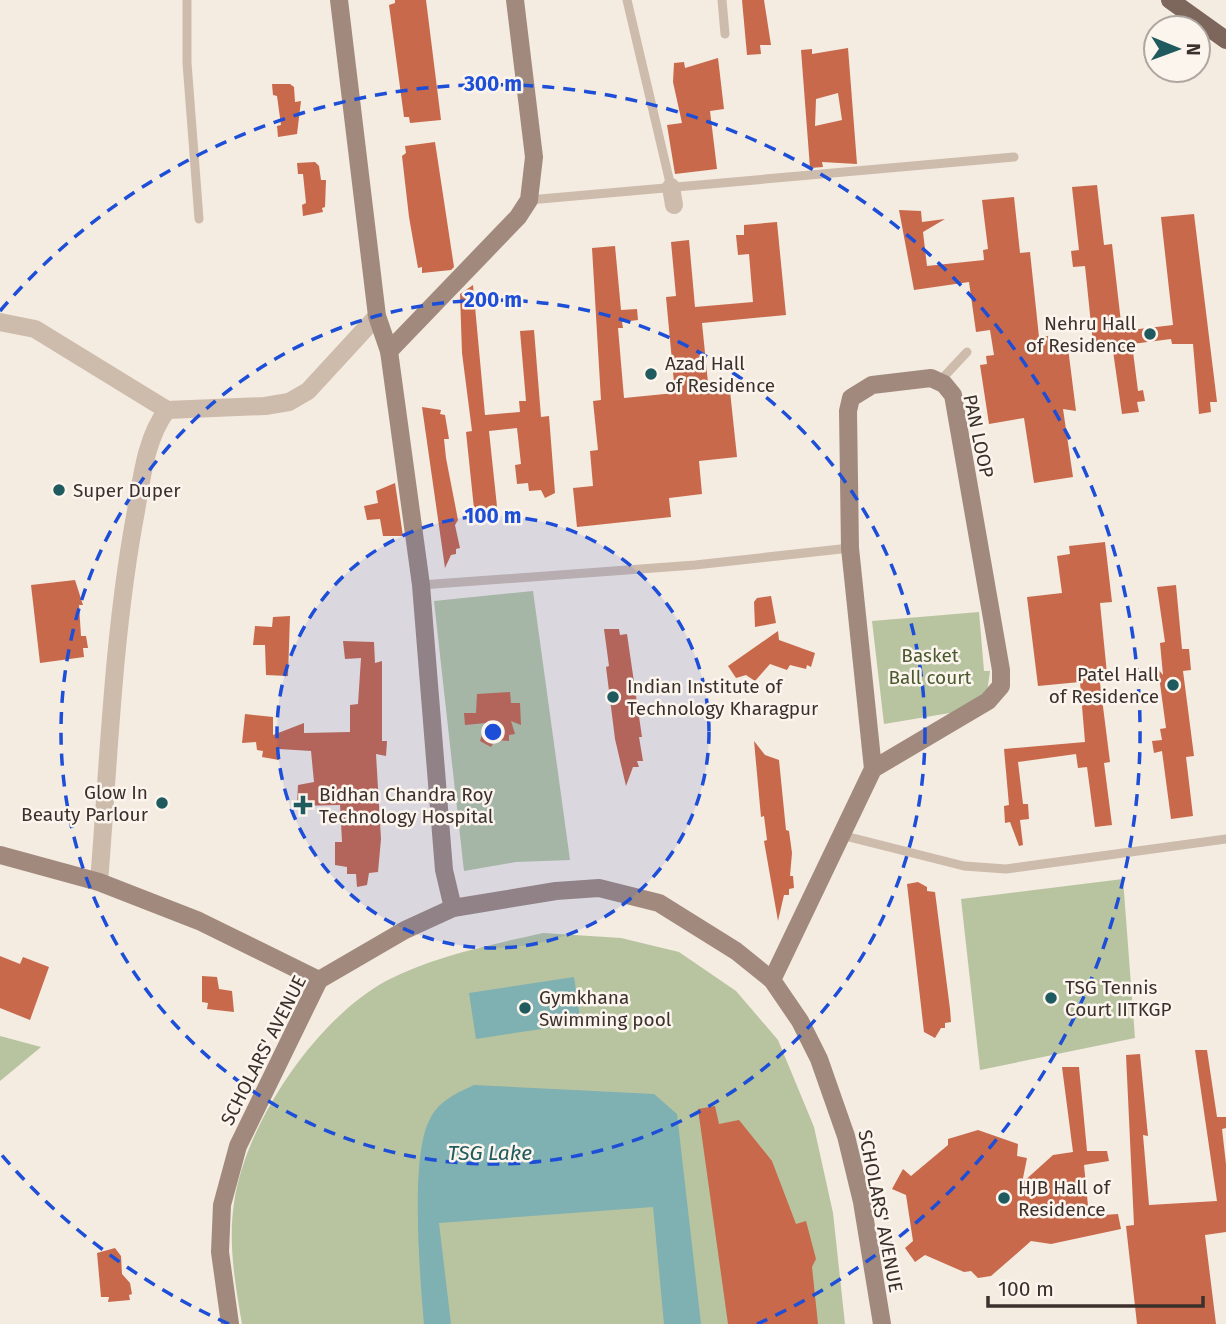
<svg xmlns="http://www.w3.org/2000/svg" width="1226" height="1324" font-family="'Fira Sans',sans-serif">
  <rect width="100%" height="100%" fill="#f4ebe1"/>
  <g fill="#b8c4a0">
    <path d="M533 591 570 860 516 862 464 871 434 601Z"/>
    <path d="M979 612 984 671H990L987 693 962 711 884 724 872 621Z"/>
    <path d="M1123 879 1135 1038 980 1070 961 899Z"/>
    <path d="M543 933 621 938 679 952 736 991 778 1040 814 1127 833 1213 845 1324H242C235 1284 228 1243 234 1203 245 1124 316 1019 386 981 434 956 490 945 543 933Z"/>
    <path d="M0 1036 41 1047 0 1081Z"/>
  </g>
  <g fill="#7fb0b2">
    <path d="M574 977 581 1023 476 1039 469 993Z"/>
    <path d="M474 1085 654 1094 677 1114 701 1324H664L653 1207 439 1223 451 1324H424C420 1279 410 1158 429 1121 438 1101 455 1094 474 1085Z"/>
  </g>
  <g fill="#c8694b" fill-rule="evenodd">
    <path d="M395 0H426L441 120 410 123 409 117H404L389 5 395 3Z"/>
    <path d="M742 0H764L771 45H760L761 54 747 55Z"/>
    <path d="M848 48 857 164 822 162 823 167 810 168 801 50 812 49V54ZM838 93 842 120 815 126 816 99Z"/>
    <path d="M718 58 724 109 710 111 717 169 675 174 667 125 682 123 673 82 674 63 684 62 685 68Z"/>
    <path d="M272 84H290L294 87 295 102 301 101 297 134 278 137 277 126 281 125 277 96 273 95Z"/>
    <path d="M435 142 454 267 451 270 422 273V267L418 268 409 217 402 156 406 153 405 146Z"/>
    <path d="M315 162 319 166 321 180H326L325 207 322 208 323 212 303 216 302 205 306 203 303 174H298L297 163Z"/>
    <path d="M1097 185 1104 245 1112 244 1122 331 1173 325 1161 217 1194 214 1217 402H1210L1211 412 1199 414 1193 344H1172L1171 339 1132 344 1138 391 1143 390 1145 401 1137 402 1139 412 1122 414 1113 351 1094 353 1085 266 1073 267 1071 251 1079 250 1072 187Z"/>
    <path d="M1014 197 1020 253 1030 252 1039 337 1048 336 1049 342 1067 340 1076 411 1063 409 1073 477 1034 483 1024 418 989 424 980 365 987 364 986 356 994 355 990 330 976 332 969 282 914 290 899 210 921 211 922 222 945 219 923 232 927 266 984 260 983 250 988 249 982 200Z"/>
    <path d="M777 222 786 315 702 323 709 393 730 391 737 457 699 461 702 494 669 498 671 517 577 527 573 488 593 486 590 451 598 450 593 401 601 400 592 248 615 246 621 310 637 309 638 320 622 322 623 328H618L624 398 675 393 666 297 676 296 671 242 689 240 695 307 753 302 749 254 738 255 736 235H744V225Z"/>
    <path d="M473 285 485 415 520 412 519 401H526L520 331 534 330 541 417 549 416 555 493 545 498 541 490 529 491 528 483 517 484 515 465 521 464 517 428 489 431 498 516 475 518 466 432 472 431 462 353 460 294Z"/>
    <path d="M422 407 441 410 440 414 445 415 449 439H444L446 458 458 520 455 525 460 548 456 549V554L451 555 445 568Z"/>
    <path d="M395 483 403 536H383L380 519 367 520 364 506 378 503 376 491Z"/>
    <path d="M1105 542 1112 602 1100 603 1107 674 1099 675 1110 762 1104 763 1112 825 1095 827 1087 767 1078 768 1076 754 1018 762 1023 804H1028L1029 819 1020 820 1023 845 1019 846 1010 822 1005 823 1004 806 1009 805 1004 749 1085 742 1080 682 1038 686 1027 597 1062 593 1057 556 1070 554 1069 546Z"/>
    <path d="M75 580 83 605H79L81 636H86L88 648H83L84 657 40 663 31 585Z"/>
    <path d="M1176 585 1182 649H1189L1191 670 1183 671 1194 756 1186 757 1193 816 1171 819 1162 751 1154 753 1152 741 1162 740 1160 729 1166 728 1158 669 1163 675 1160 643 1165 642 1157 587Z"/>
    <path d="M771 596 776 623 755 627 754 602 757 598Z"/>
    <path d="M290 616 288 676 266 675 265 645H253L255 626 272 627 273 617Z"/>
    <path d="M604 629H619L620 635 627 634 642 737H639L643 761H637L639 767H633L626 786 615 739 606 667 609 666Z"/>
    <path d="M778 631 779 640 815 653 811 667 807 665 806 669 790 665 787 670 770 664 755 681 746 675 736 678 728 666Z"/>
    <path d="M343 641 374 642 375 663 382 661V741H387L386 756 376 754 381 839 378 872 369 873 367 885 357 887 356 874H347V867L335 865V842H342L340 805 297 806 298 785 314 782 311 751 279 749V760L262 757 263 751 257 750 256 742 242 743 245 714 273 717V735L304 723V733L350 732V705L358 704 361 658 345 659Z"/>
    <path d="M510 692 511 703H520L521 725 511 721 515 734 509 735V741L495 740 491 747 480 741 486 723 465 725 464 713H476L477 694Z"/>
    <path d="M754 741 765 755 779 760 786 830 789 831 792 853 790 876H793L794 888 789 889V895H784L778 921 764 841 767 840 764 816 761 817Z"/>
    <path d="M918 882 927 887V891L935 892 950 1009 951 1022 945 1023V1028H941L935 1038 924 1032 907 884Z"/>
    <path d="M0 956 20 964 23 957 49 967 30 1020 0 1008Z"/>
    <path d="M202 976 217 977 219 989 232 991 234 1012 207 1009 208 1003 202 1002Z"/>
    <path d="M1195 1050H1207L1217 1117H1226V1128L1222 1129 1226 1164V1232L1205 1235 1216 1324H1137L1126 1226 1134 1225 1126 1055 1140 1054 1148 1136 1143 1135 1149 1205 1217 1201Z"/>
    <path d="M1062 1067H1079L1087 1151H1107L1109 1161 1084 1165 1089 1216 1118 1214 1121 1229 1051 1244 1031 1241 991 1276 978 1278 971 1271 964 1272 925 1255 915 1262 905 1248 913 1241 906 1195 892 1189 903 1169 911 1176 948 1145V1139L978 1130 1018 1144 1017 1156 1027 1158 1022 1183 1053 1155 1073 1152Z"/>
    <path d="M715 1106 719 1124 739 1120 772 1161 796 1224 806 1221 816 1259 812 1267 818 1324H728L698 1109Z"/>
    <path d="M115 1248 121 1256 122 1274 130 1283 132 1294 129 1295 130 1300 108 1302 109 1297H101L97 1253Z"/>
  </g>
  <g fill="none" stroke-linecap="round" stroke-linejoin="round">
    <g stroke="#cdbbac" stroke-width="9">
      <path d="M187 0V63L199 219"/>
      <path d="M627 0 671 187"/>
      <path d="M722 0 725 34"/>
      <path d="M529 200 1014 157"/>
      <path d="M939 382 967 352"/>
      <path d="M421 585 695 565 850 548"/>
      <path d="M841 835 964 866 1006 869 1226 839"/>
    </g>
    <g stroke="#cdbbac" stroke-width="18">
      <path d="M671 187 674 205"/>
      <path d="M0 322 35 329 167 410 265 406 289 402 308 391 377 316"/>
      <path d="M99 882C109 758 113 633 136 511 142 476 146 438 167 410"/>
    </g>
    <g stroke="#a18a7d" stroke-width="18">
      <path d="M339 0 377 316 389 351 421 585 444 870 453 908"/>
      <path d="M389 351 518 217 529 200 534 157 515 0"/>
      <path d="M0 855 99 882 199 921 319 980"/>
      <path d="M772 980 873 769 988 701 1001 686V670L953 395 944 384 931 378 872 385 851 398 848 411 850 548 873 769"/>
      <path d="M230 1324 220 1252 222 1205 238 1146 319 980 405 930 453 908 556 891 599 888 659 903 736 951 772 980 800 1021 819 1059 846 1136 862 1202 882 1324"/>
    </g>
    <path stroke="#7d675c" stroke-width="18" d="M1170 0 1226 40"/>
  </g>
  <circle cx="493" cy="732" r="216" fill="#1d4ed8" fill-opacity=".12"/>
  <g fill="none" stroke="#1d4ed8" stroke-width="3.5" stroke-dasharray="12 9">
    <circle cx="493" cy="732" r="216"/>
    <circle cx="493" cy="732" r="432"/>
    <path d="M229 1324A648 648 0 0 1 0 1153M0 311A648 648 0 1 1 757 1324"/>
  </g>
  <g fill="#1f5a5e" stroke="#fbf5ee" stroke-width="2.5">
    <circle cx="1150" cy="334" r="7"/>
    <circle cx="651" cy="374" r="7"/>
    <circle cx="59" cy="490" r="7"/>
    <circle cx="1173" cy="685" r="7"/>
    <circle cx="613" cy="697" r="7"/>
    <circle cx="162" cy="803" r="7"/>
    <path d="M299.5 794.5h7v7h7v7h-7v7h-7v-7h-7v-7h7z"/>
    <circle cx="1051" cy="998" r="7"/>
    <circle cx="525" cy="1008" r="7"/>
    <circle cx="1004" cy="1198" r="7"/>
  </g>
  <g text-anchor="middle" stroke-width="5" stroke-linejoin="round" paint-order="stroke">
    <g font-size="19" fill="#3b302b" stroke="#fbf5ee" text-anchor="start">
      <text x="1136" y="330" text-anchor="end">Nehru Hall<tspan x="1136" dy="22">of Residence</tspan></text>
      <text x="665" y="370">Azad Hall<tspan x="665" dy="22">of Residence</tspan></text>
      <text x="73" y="497">Super Duper</text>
      <text x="1159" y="681" text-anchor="end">Patel Hall<tspan x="1159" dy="22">of Residence</tspan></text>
      <text x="627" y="693">Indian Institute of<tspan x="627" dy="22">Technology Kharagpur</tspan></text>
      <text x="148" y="799" text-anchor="end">Glow In<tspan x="148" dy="22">Beauty Parlour</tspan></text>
      <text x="319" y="801">Bidhan Chandra Roy<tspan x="319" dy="22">Technology Hospital</tspan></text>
      <text x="1065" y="994">TSG Tennis<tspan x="1065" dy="22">Court IITKGP</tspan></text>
      <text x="539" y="1004">Gymkhana<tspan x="539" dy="22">Swimming pool</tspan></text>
      <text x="1018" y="1194">HJB Hall of<tspan x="1018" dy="22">Residence</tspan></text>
    </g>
    <g font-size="19" fill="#3b302b" stroke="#fbf5ee">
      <text transform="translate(979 436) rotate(78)" y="7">PAN LOOP</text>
      <text transform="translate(263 1050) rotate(-63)" y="7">SCHOLARS' AVENUE</text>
      <text transform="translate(881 1211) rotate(79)" y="7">SCHOLARS' AVENUE</text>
    </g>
    <g font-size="19" fill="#4a5a2e" stroke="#fbf5ee">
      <text x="930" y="662">Basket<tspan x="930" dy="22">Ball court</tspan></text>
    </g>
    <g font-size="21" font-style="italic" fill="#1f5a5e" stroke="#fbf5ee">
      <text x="490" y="1160">TSG Lake</text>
    </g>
  </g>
  <circle cx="493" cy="732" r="10" fill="#1d4ed8" stroke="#fbf5ee" stroke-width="3.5"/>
  <g font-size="21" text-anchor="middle" font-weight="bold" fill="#1d4ed8" stroke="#fbf5ee" stroke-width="5" stroke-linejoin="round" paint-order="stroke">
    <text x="493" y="91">300 m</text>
    <text x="493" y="307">200 m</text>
    <text x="493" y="523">100 m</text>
  </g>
  <g transform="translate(1177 49) rotate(91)"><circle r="33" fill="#fbf5ee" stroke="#aea6a0" stroke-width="2"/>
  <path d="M0-5L12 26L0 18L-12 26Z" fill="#1f5a5e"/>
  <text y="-10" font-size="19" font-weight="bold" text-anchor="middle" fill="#3b302b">N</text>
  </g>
  <path d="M988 1296v10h215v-10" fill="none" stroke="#3b302b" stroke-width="3.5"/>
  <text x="998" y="1296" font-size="21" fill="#3b302b" stroke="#fbf5ee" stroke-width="5" paint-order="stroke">100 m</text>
</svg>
